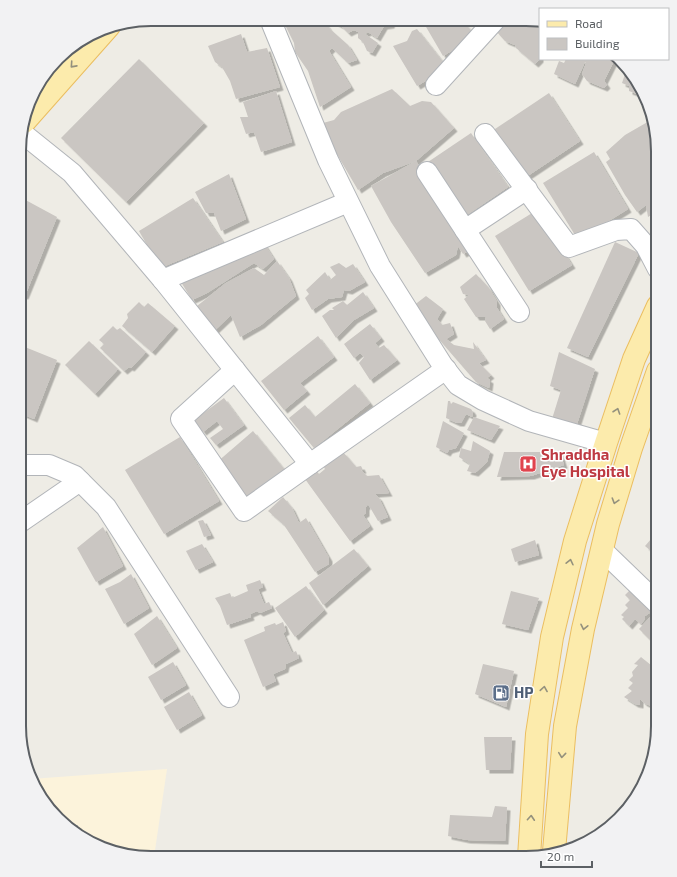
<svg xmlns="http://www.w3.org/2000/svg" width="677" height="877" font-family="'Exo 2',sans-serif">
  <defs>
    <filter id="shadow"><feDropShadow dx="3.5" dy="3.5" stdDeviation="0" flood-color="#0004"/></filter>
  </defs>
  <rect width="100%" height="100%" fill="#eeece5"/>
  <path fill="#fcf3db" d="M167 769 154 857H134L77 836 33 785 31 779Z"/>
  <g fill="#cac6c2" filter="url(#shadow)">
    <path d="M282 19 323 20 330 29 348 45 357 60 348 63 332 48 329 51 351 87 320 107 308 71 295 52 294 43Z"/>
    <path d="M329 20H400L398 22 392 21 391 25 384 26 377 38 368 32 365 34 378 43 372 53 367 51 363 42 358 38V32L354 30 348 33 341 26Z"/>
    <path d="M422 20H462L473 33 453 50 443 56Z"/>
    <path d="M505 20H540V59L535 64 516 48 515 45 505 41 496 31Z"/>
    <path d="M417 29 443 62 427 80 417 86 393 46 407 41 412 31Z"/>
    <path d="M241 34 247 52 267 48 280 87 236 99 230 81 222 67 215 62 208 46Z"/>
    <path d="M139 59 204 123 126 202 61 138Z"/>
    <path d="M566 59H615L604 81 607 85 604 88 587 81 582 74 586 63 585 62 575 84 554 74 559 61 564 63Z"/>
    <path d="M626 71 644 92 645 97 629 91V86L622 83Z"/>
    <path d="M392 89 410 106 422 101 431 102 454 128 416 161 383 173 358 190 335 151 323 123 334 120 341 112Z"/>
    <path d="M276 91 292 142 261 152 254 132 246 134 240 117H248L243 102Z"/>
    <path d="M549 93 580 141 523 179 492 131Z"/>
    <path d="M651 120 658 151V161L655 164 658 168V211L648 217 646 205 637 212 625 195 606 162 610 159 606 152 625 135Z"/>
    <path d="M471 133 508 187 464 217 428 162Z"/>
    <path d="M594 152 628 209 578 240 543 183Z"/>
    <path d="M416 161 470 250 463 254 458 246 456 255 425 273 391 222 371 186Z"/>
    <path d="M229 174 246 219 221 231 214 213H206L195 192Z"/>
    <path d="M20 197 57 217 25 296 20 295Z"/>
    <path d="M193 198 223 242 160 268 139 231Z"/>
    <path d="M537 210 572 265 529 291 495 236Z"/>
    <path d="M263 242 274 259 263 269 254 263 207 293 192 300 181 282Z"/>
    <path d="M615 242 639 253 588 357 567 348Z"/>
    <path d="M277 261 289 278 296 296 261 325 240 337 231 315 213 332 197 306 226 283 254 268 264 275Z"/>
    <path d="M339 263 346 268 353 264 365 282 349 291 344 290 342 297 328 299 312 310 305 298 309 294 306 290 325 272 330 280 336 275 330 267Z"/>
    <path d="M476 274 489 288 497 302V308L504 319 490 329 485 321 486 317H476L464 299 469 295 463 294 460 287Z"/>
    <path d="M363 292 374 308 354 320 336 338 322 316 330 310H334L332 308 343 301 347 305Z"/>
    <path d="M426 296 443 309 437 319 442 325 450 323 454 334 446 339 454 345 474 349 473 342 486 360 479 363 491 375 487 378 490 380 489 388 476 382 437 337 433 339 413 306Z"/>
    <path d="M139 302 144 307 148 303 175 326 152 352 122 326 128 318 127 314Z"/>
    <path d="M370 324 381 338 375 343 379 348 384 345 397 360 370 380 359 363 364 357 360 353 354 358 344 344Z"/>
    <path d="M113 326 117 330 120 328 146 352 131 368 129 367 124 371 100 348 104 344 99 340Z"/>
    <path d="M318 336 334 357 300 383 307 391 284 410 261 381Z"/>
    <path d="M89 341 118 369 95 394 65 365Z"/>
    <path d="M20 345 57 360 34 419 20 413Z"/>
    <path d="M559 352 595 369 577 424 552 419 561 390 550 386Z"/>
    <path d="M355 384 370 403 314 448 289 418 305 405 315 417Z"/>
    <path d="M224 398 244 425 216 445 210 438 223 429 217 421 203 432 194 420Z"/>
    <path d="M448 401H450L451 404 453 402 471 409 473 412 472 417 466 414 461 423H457L446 418Z"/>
    <path d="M474 417 500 426 491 440 467 430Z"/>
    <path d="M443 421 464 433 456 448 449 450 447 453 436 447Z"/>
    <path d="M253 431 284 469 245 502 216 463Z"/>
    <path d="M180 437 219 501 164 534 125 470Z"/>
    <path d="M473 441 490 451 487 462 475 473 467 471 470 464 459 457 461 448 471 451Z"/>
    <path d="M343 452 356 467 361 466 363 470H361L367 476 379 475 389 493 375 494 379 498 388 517 378 521 368 504 366 507V513L363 515 370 526 350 541 305 479 316 470 319 474 325 469 322 464Z"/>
    <path d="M504 452H560L564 465 531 476 497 477Z"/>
    <path d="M283 497 292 508 299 523 306 518 329 558V564L315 572 284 525 268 511Z"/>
    <path d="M203 520 211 535 204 537 198 521Z"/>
    <path d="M103 527 123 566 96 582 77 548Z"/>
    <path d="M658 531V557L645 546Z"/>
    <path d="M535 540 539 555 515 562 511 549Z"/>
    <path d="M202 544 213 562 196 570 186 551Z"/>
    <path d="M354 549 368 566 323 605 309 583Z"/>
    <path d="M131 574 149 608 124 624 105 589 120 582Z"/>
    <path d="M260 580 263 587 258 589 264 604 269 602 272 608 260 613 257 611 250 614 251 617 227 625 220 606 215 598 230 593 232 598 248 591 246 585Z"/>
    <path d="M306 586 324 610 295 637 275 608Z"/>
    <path d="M634 586 657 608 645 616V619L641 624 635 619 629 626 622 619 624 617 621 615 628 608 625 605 630 600 625 595Z"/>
    <path d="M511 591 539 598 528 630 502 624Z"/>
    <path d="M655 612 658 613V645L656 646 639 629Z"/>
    <path d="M157 616 177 648 152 665 134 634Z"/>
    <path d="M283 622 286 631 283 633 292 653 296 651 299 658 286 664 285 669 273 674 276 681 263 687 244 640 265 631 264 627 275 623 276 625Z"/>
    <path d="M641 657 658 671V693L654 691 652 693 650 692V696L653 699V705L651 706 644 703 640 699V705L635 704 624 697 632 691 628 688 633 683 629 680 633 676 632 672 638 665 634 664Z"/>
    <path d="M173 662 186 685 161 700 148 677Z"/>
    <path d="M483 664 514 671 506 707 475 694Z"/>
    <path d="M189 692 202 715 177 730 164 707Z"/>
    <path d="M484 737H512L510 770H486Z"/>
    <path d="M495 806 507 807 505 841 467 840 448 836 450 815 492 817Z"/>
    <path d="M68 825H78L77 835Z"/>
  </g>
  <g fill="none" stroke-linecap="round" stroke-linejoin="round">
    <g stroke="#b2b5b9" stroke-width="22">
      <g id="minor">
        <path d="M270 19 328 160 380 266 443 366 458 385 483 400 529 421 606 443"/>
        <path d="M436 85 495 20"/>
        <path d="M21 132 72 173 163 280"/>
        <path d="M485 134 569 247 616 230 631 229 646 246 658 269"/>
        <path d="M427 172 519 312"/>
        <path d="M348 202 163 280 310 464 446 369"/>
        <path d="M465 230 527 189"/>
        <path d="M235 370 181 419 244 511 310 464"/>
        <path d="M20 465H49L75 476 106 507 229 697"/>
        <path d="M19 523 80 481"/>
        <path d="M602 550 658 604"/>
      </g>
    </g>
    <g stroke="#ebbe60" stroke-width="24">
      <g id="major">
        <path d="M24 122 109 26"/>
        <path d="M554 851 565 726 583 629 608 524 631 448 658 371"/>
        <path d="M529 857 537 734 552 637 575 541 606 443 634 359 658 306"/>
      </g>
    </g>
    <use href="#minor" stroke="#fff" stroke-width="20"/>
    <use href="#major" stroke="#fcebac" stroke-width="22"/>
  </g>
  <defs><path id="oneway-chevron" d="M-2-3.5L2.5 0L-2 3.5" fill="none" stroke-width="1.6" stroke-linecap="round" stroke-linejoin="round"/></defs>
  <g stroke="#94917d">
    <use href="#oneway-chevron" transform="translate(73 65) rotate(132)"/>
    <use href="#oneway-chevron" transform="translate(617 411) rotate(-71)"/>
    <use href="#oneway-chevron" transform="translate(615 501) rotate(107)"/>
    <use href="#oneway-chevron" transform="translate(570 562) rotate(-77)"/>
    <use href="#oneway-chevron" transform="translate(584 627) rotate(102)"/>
    <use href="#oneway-chevron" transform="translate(544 689) rotate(-81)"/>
    <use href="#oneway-chevron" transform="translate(562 755) rotate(96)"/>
    <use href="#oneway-chevron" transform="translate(531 818) rotate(-86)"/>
  </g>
  <defs>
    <g id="hospital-square" transform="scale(0.9)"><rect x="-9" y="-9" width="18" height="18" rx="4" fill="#e0444e" stroke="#fff"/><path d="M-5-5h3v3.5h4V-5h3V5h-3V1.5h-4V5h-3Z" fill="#fff"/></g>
    <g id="fuel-square" transform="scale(0.9)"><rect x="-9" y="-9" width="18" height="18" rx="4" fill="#5c6f8a" stroke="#fff"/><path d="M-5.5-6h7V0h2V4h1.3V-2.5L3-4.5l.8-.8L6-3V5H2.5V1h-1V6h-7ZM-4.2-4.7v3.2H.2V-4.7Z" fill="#fff"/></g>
  </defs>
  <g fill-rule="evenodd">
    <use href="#hospital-square" x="528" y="464"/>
    <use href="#fuel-square" x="501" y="693"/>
  </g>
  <g text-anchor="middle" stroke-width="3" stroke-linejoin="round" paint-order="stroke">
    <g font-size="15" font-weight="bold" fill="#be3a42" stroke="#fff" text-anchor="start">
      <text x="541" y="460">Shraddha<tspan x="541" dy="17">Eye Hospital</tspan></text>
    </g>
    <g font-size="15" font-weight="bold" fill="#4e5e75" stroke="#fff" text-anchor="start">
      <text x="514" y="698">HP</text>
    </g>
  </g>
  <path d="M0 0H677V877H0ZM151 26H526A125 125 0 0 1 651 151V726A125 125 0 0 1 526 851H151A125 125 0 0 1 26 726V151A125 125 0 0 1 151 26Z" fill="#f2f2f3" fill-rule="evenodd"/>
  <path fill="none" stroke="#5c6064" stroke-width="2" d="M151 26H526A125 125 0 0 1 651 151V726A125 125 0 0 1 526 851H151A125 125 0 0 1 26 726V151A125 125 0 0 1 151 26Z"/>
  <rect x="539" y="8" width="130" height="52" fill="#ffffff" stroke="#bebfc1"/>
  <rect x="547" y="21" width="20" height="6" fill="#fcebac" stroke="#bebfc1"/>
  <text x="575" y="28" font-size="12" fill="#5c6064">Road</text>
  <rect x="547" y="38" width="20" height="12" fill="#cac6c2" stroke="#bebfc1"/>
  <text x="575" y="48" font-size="12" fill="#5c6064">Building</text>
  <path d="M541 861v6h51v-6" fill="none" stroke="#5c6064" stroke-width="2"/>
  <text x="547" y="861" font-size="12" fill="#5c6064" stroke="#ffffff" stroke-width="3" paint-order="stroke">20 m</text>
</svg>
